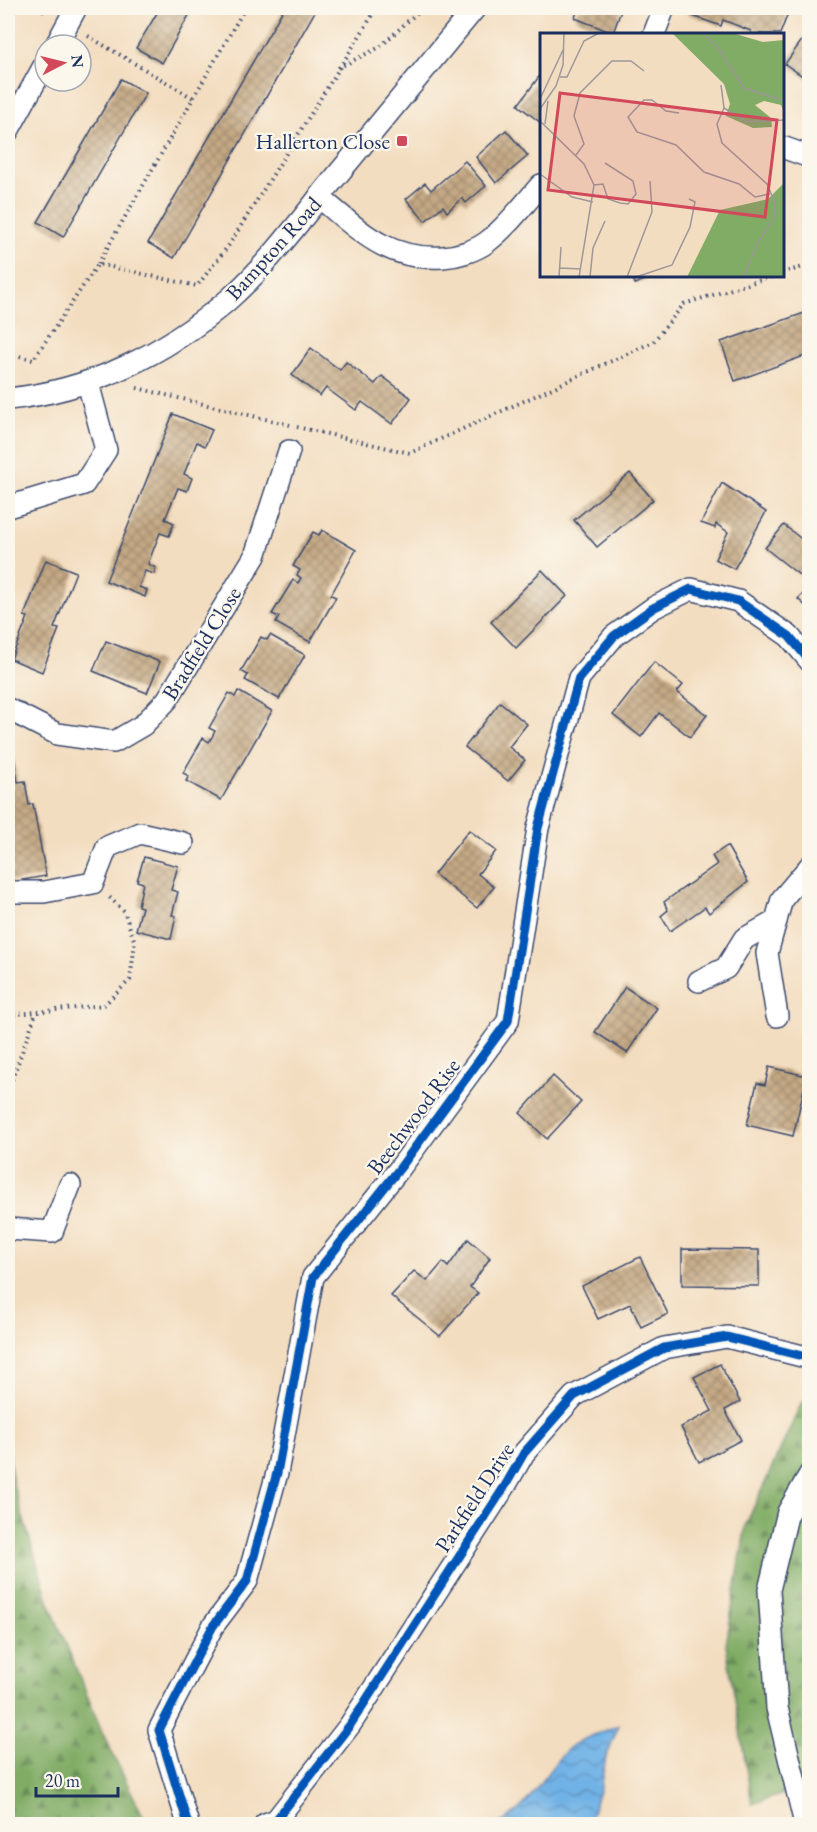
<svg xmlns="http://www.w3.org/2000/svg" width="817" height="1832" font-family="'EB Garamond',serif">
  <defs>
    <pattern id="forest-firs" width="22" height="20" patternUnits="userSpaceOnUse" patternTransform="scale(1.5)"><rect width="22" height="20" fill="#80ac65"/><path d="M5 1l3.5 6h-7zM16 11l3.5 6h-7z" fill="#688c56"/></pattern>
    <pattern id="water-waves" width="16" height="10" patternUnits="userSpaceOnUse" patternTransform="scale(1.5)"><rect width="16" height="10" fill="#71b2e6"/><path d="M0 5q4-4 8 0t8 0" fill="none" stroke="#5c91be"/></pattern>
    <pattern id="building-cross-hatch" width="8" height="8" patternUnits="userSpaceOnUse" patternTransform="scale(1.5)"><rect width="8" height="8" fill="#c5a984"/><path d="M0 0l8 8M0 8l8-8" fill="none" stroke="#9f8a6f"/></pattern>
  </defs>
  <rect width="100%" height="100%" fill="#fbf7ec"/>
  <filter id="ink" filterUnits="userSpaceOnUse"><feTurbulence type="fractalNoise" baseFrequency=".0167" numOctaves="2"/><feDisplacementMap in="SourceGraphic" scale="12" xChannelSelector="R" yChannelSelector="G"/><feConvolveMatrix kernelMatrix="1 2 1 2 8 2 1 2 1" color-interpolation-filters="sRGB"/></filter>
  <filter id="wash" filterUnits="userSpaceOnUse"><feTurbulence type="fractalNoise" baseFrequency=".008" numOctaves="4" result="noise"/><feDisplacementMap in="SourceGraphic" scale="24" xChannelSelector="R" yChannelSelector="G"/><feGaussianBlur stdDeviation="1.35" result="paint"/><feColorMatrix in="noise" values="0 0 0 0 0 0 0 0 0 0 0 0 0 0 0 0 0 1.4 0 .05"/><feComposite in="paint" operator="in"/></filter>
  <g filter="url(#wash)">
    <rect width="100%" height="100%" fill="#f3ddc0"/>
    <g fill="url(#forest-firs)" stroke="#4e6e62" stroke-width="1.5">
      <path d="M802 1402 809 1404V1786L752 1804 726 1645 746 1524Z"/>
      <path d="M8 1448 13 1484 48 1600 103 1734 147 1824H8Z"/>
    </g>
    <path fill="url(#water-waves)" stroke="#4670a2" stroke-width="1.5" d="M619 1725 606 1757 600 1788 588 1824H498C531 1809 542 1773 568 1749 580 1738 604 1732 619 1725Z"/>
    <g id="blocks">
      <g fill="url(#building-cross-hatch)">
        <path d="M160 8H193L162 63 136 48Z"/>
        <path d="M284 8H317L174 258 148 243Z"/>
        <path d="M578 8H622L613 33 575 18Z"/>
        <path d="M690 8H790L780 34H751V31L723 20 721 26 687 14Z"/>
        <path d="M810 29V81L785 64Z"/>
        <path d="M541 74V123L518 105Z"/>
        <path d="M121 79 146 93 63 237 38 222Z"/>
        <path d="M506 130 528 156 496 183 476 157Z"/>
        <path d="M465 161 486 186 466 203 462 198 447 212 443 206 425 221 406 199 425 183 431 190Z"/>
        <path d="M632 276H654L635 284Z"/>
        <path d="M810 311V354L735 381 721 342Z"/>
        <path d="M311 348 340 370 346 362 375 384 382 376 411 398 392 424 362 402 356 410 326 388 320 396 292 375Z"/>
        <path d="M173 414 212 430 205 446 197 442 184 474 192 478 187 491 178 488 165 519 174 523 169 536 160 533 154 548 148 564 156 568 154 574 145 571 139 587 147 590 145 597 106 581Z"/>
        <path d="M630 473 653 500 597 547 574 520Z"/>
        <path d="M722 483 766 512 734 569 715 559 728 532 716 524 715 528 701 523Z"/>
        <path d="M784 525 810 546V570L803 578 765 548Z"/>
        <path d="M322 530 356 550 331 595 336 597 310 642 276 623 279 617 272 614 293 580 298 583 301 578 297 575 300 570 293 566 313 532 319 535Z"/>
        <path d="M46 560 76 572 54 628 59 629 42 672 11 659 28 617 24 616Z"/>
        <path d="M542 570 567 596 516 648 491 622Z"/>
        <path d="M810 587V610L798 599Z"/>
        <path d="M270 635 305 655 279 699 245 680 248 675 241 671 261 637 267 640Z"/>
        <path d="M106 641 160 662 147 693 93 671Z"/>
        <path d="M654 662 683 685 677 692 707 715 690 737 659 713 641 737 613 715Z"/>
        <path d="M238 691 272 711 221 800 186 781 189 776 183 773 203 738 209 742 212 737 215 731 209 728 229 693 235 697Z"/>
        <path d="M500 702 527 724 509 747 525 760 508 781 465 747Z"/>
        <path d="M14 758 18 782 25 781 29 805 33 804 46 876 11 882 8 864V759Z"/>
        <path d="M469 830 496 851 478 874 494 887 477 908 434 874Z"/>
        <path d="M727 846 748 882 709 913 705 907 670 931 661 916 668 910 664 902 717 864 712 856Z"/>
        <path d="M144 857 178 866 171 890 178 892 172 915 176 916 171 939 136 930 142 907 138 906 143 883 137 881Z"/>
        <path d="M625 987 657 1008 627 1053 595 1032Z"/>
        <path d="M769 1067 807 1076 793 1136 747 1125 757 1083 765 1085Z"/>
        <path d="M553 1076 581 1102 547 1139 520 1113Z"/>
        <path d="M468 1239 490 1258 470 1287 478 1293 440 1336 391 1296 414 1271 427 1281 443 1262 448 1267Z"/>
        <path d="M682 1249 759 1250V1286L682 1285Z"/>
        <path d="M640 1257 668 1314 641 1327 630 1304 598 1319 582 1286Z"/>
        <path d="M720 1364 740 1402 725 1410 741 1440 699 1462 681 1427 712 1411 694 1377Z"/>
      </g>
    </g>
  </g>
  <g filter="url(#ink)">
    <use href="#blocks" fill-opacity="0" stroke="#3b496d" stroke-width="1.5"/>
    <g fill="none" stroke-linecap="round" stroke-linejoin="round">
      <g stroke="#3b496d" stroke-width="24">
        <g id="street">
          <path d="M654 34 664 8"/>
          <path d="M56 45 76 8"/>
          <path d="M8 131 45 64"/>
          <path d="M782 147 810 157"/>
          <path d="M319 197C359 230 387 261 443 257 457 256 475 251 487 242 507 227 524 204 541 185"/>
          <path d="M8 399C89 391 166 354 228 300 270 263 304 215 339 173 384 118 430 63 475 8"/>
          <path d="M8 507 84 484 106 450 88 383"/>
          <path d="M8 709 57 734 114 742 143 725 167 700 255 556 289 451"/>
          <path d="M8 892H44L93 883 107 847 140 833 183 843"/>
          <path d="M699 981 726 968 744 939 776 921"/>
          <path d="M777 1016 767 953 782 899 810 866"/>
          <path d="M8 1229 52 1232 70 1185"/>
          <path d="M188 1824 159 1730 213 1626 247 1581 277 1473 313 1277 400 1168 508 1021 538 828 579 678 614 636 653 608 691 589 738 601 789 636 810 661"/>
          <path d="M265 1824 276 1820 350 1725 505 1486 524 1453 574 1396 664 1348 727 1337 810 1358"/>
          <path d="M805 1824 777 1708 769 1590 788 1512 810 1474"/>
        </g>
      </g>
      <g stroke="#3b496d" stroke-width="4" stroke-dasharray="1.5 4.5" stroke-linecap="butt">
        <path d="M38 8 48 13"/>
        <path d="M88 36 193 98"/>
        <path d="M338 68 380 47 422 8"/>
        <path d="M98 264 245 8"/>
        <path d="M782 273 810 265"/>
        <path d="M8 353 33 360 98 264 197 286 229 245 377 8"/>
        <path d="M137 388 290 425"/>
        <path d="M297 427 410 453 653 342 684 304 773 276"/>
        <path d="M8 1015 104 1005 130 980 135 943 124 911 109 897"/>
        <path d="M8 1091 36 1013"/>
      </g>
      <use href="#street" stroke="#fff" stroke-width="21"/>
      <g stroke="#fbf7ec" stroke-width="13">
        <g id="cycleway">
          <path d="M188 1824 159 1730 213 1626 247 1581 277 1473 313 1277 400 1168 508 1021 538 828 579 678 614 636 653 608 691 589 738 601 789 636 810 661"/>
          <path d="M265 1824 276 1820 350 1725 505 1486 524 1453 574 1396 664 1348 727 1337 810 1358"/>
        </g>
      </g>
      <use href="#cycleway" stroke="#0057b8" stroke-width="9"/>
    </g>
  </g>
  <rect fill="#d1495b" stroke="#fbf7ec" stroke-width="2" x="396" y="135" width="12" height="12" rx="3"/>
  <g text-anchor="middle" stroke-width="4.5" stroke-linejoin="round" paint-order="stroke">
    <g font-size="22" fill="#1b2f5e" stroke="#fbf7ec" text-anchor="end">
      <text x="390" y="149">Hallerton Close</text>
    </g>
    <g font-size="22" fill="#1b2f5e" stroke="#fbf7ec">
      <text transform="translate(273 248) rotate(-48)" y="8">Bampton Road</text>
      <text transform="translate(201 643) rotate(-58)" y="8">Bradfield Close</text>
      <text transform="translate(413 1116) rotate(-53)" y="8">Beechwood Rise</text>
      <text transform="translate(474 1497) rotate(-57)" y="8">Parkfield Drive</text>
    </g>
  </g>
  <g transform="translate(540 33)">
    <rect width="244" height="244" fill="#f3ddc0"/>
    <path d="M132 0H192L223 9 244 7V79L241 72 224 68 215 72 231 85 232 94 213 95 186 83 190 71 184 51ZM244 150V244H147L180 177 228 166Z" fill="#80ac65"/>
    <path fill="none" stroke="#9d9799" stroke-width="1.5" d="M163 0 179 16 204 55 245 68M20 44H27L44 8 59 0M181 52 184 75 177 91 182 110 227 151 235 170 234 185 217 211 204 244M0 66 23 17M184 75 207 89 245 87M0 76 16 53 23 32 24 0M139 80 126 78 112 67H104L88 84 97 99 136 112 164 139 199 151 215 164 230 161M0 88 44 131 54 152 39 244M5 91 8 68M36 122 44 111 34 83 40 60 72 28H91L104 38M0 141 32 164 53 169M54 152 63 151 68 166 80 170 88 171 96 161 93 148 65 130M20 235 41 236M19 244 21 214M50 244 53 215 65 188M87 244 112 179 110 148M96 244 132 232 150 194 155 169 149 166"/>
    <path fill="#d1495b" fill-opacity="0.15" stroke="#d1495b" stroke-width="3" d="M20 60 237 87 225 184 8 157Z"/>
    <rect width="244" height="244" fill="none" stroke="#1b2f5e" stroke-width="3"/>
  </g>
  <rect width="817" height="1832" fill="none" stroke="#fbf7ec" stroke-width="30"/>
  <g transform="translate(63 63) rotate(83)"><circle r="28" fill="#fbf7ec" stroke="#a1a7b3" stroke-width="1.5"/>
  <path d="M0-4.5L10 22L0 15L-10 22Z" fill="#d1495b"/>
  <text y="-9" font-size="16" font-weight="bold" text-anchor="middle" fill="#1b2f5e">N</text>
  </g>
  <path d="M36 1787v9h82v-9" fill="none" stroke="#1b2f5e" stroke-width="3"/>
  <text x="45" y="1787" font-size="18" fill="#1b2f5e" stroke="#fbf7ec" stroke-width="4.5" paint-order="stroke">20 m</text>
</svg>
